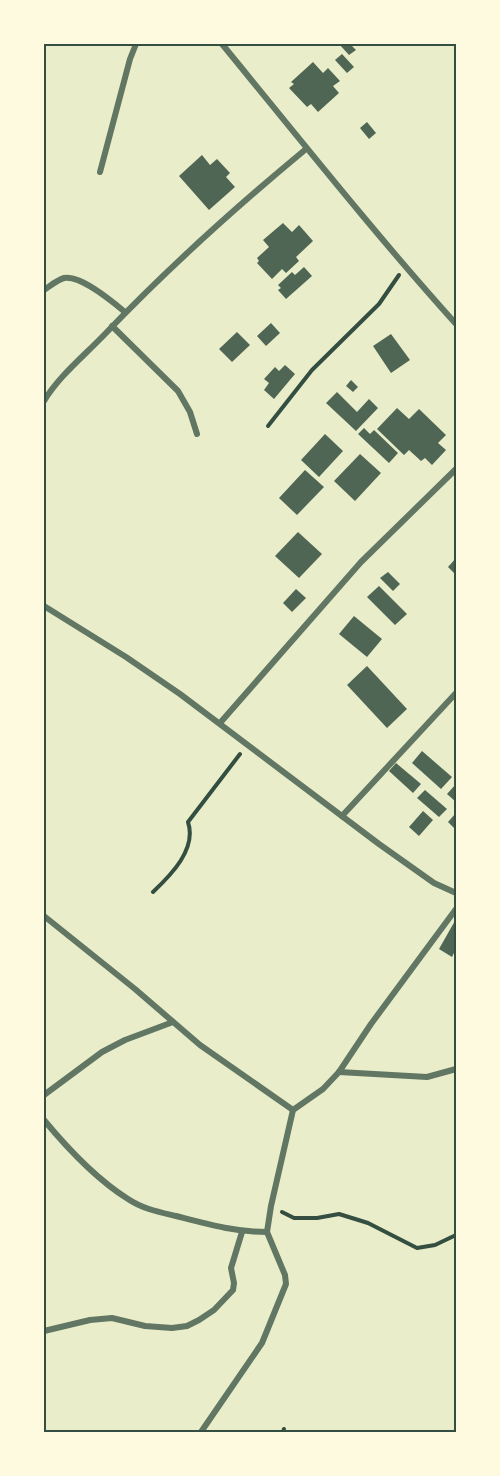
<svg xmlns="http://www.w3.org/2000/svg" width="500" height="1476" font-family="Jost,sans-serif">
  <rect width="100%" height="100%" fill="#e9edc9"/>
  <g fill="#4f6655">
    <path d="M339 44H350L356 50 349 55Z"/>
    <path d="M342 54 354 67 347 73 335 60Z"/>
    <path d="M313 62 323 73 328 68 340 81 333 86 339 93 318 112 311 104 307 107 289 88 294 84 291 82Z"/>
    <path d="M367 122 376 133 369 139 360 128Z"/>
    <path d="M202 155 210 165 217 159 230 173 226 177 235 187 209 210 179 176Z"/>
    <path d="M283 223 292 232 299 225 313 241 296 257 299 261 286 273 282 269 272 279 257 263 259 261 257 258 269 247 263 240Z"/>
    <path d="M304 267 312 276 286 299 278 290 281 288 278 285 292 272 295 275Z"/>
    <path d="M271 323 280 333 266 346 257 336Z"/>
    <path d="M237 332 250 345 232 362 219 349Z"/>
    <path d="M391 334 410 360 391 373 373 346Z"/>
    <path d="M285 365 295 374 274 399 264 390 269 383 264 379 275 367 279 371Z"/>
    <path d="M351 380 358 387 353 392 346 386Z"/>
    <path d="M337 392 357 412 369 399 378 408 356 431 326 403Z"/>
    <path d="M397 408 409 419 419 409 446 435 438 443 446 450 432 465 425 458 421 461 409 450 404 455 377 429Z"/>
    <path d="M364 428 370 434 374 430 398 453 389 463 358 434Z"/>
    <path d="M325 434 343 451 319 477 301 460Z"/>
    <path d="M360 454 381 473 355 501 334 481Z"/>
    <path d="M305 470 324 487 297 515 279 498Z"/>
    <path d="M298 532 322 554 299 578 275 556Z"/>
    <path d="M456 558V575L448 567Z"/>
    <path d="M388 572 400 584 393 591 380 578Z"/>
    <path d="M379 586 407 614 395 625 367 597Z"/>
    <path d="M296 589 306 598 292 612 283 603Z"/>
    <path d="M354 616 382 639 367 657 339 634Z"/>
    <path d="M367 666 407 709 387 728 347 685Z"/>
    <path d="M422 751 452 777 441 789 412 763Z"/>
    <path d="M396 763 421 784 413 793 389 771Z"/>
    <path d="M456 784V802L447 794Z"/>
    <path d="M425 790 447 809 439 817 417 798Z"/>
    <path d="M423 811 433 820 419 836 409 827Z"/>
    <path d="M455 814 456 815V830L448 822Z"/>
    <path d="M456 919V949L452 957 439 949Z"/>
  </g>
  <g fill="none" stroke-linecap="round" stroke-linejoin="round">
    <g stroke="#344e41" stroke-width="4">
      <path d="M268 426 312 370 379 304 399 275"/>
      <path d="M153 892C171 875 197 849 188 822L240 754"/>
      <path d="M282 1212 294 1218H317L339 1214 368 1223 417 1248 435 1245 456 1235"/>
      <path d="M283 1432 284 1429"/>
    </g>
    <g stroke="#617663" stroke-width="6">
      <path d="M222 44C299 138 375 234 456 324"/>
      <path d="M100 172 130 59 136 44"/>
      <path d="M44 290C50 286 57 280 64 278 81 275 113 302 125 312"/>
      <path d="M112 326 178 391 190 412 197 434"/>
      <path d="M44 401C59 376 84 356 105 334 168 268 236 207 306 149"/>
      <path d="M44 606 126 657 180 694 379 844 434 883 456 893"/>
      <path d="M220 723 361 562 456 469"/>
      <path d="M342 816 456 693"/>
      <path d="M44 916 135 989 200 1045 293 1110"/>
      <path d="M339 1072 427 1077 456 1069"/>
      <path d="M44 1095 102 1052 125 1040 173 1022"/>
      <path d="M44 1120C68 1149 96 1179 128 1199 143 1209 159 1212 176 1216 207 1224 235 1232 267 1232"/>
      <path d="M44 1331 90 1320 112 1318 145 1326 172 1328 187 1326 199 1320 214 1310 233 1290 234 1283 231 1268 242 1232"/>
      <path d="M201 1432 262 1343 286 1284 285 1275 267 1232 271 1206 293 1110 323 1089 339 1072 371 1024 456 909"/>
    </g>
  </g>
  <rect width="500" height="1476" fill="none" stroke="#fefae0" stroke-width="90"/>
  <rect x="45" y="45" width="410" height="1386" fill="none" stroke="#344e41" stroke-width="2"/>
</svg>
